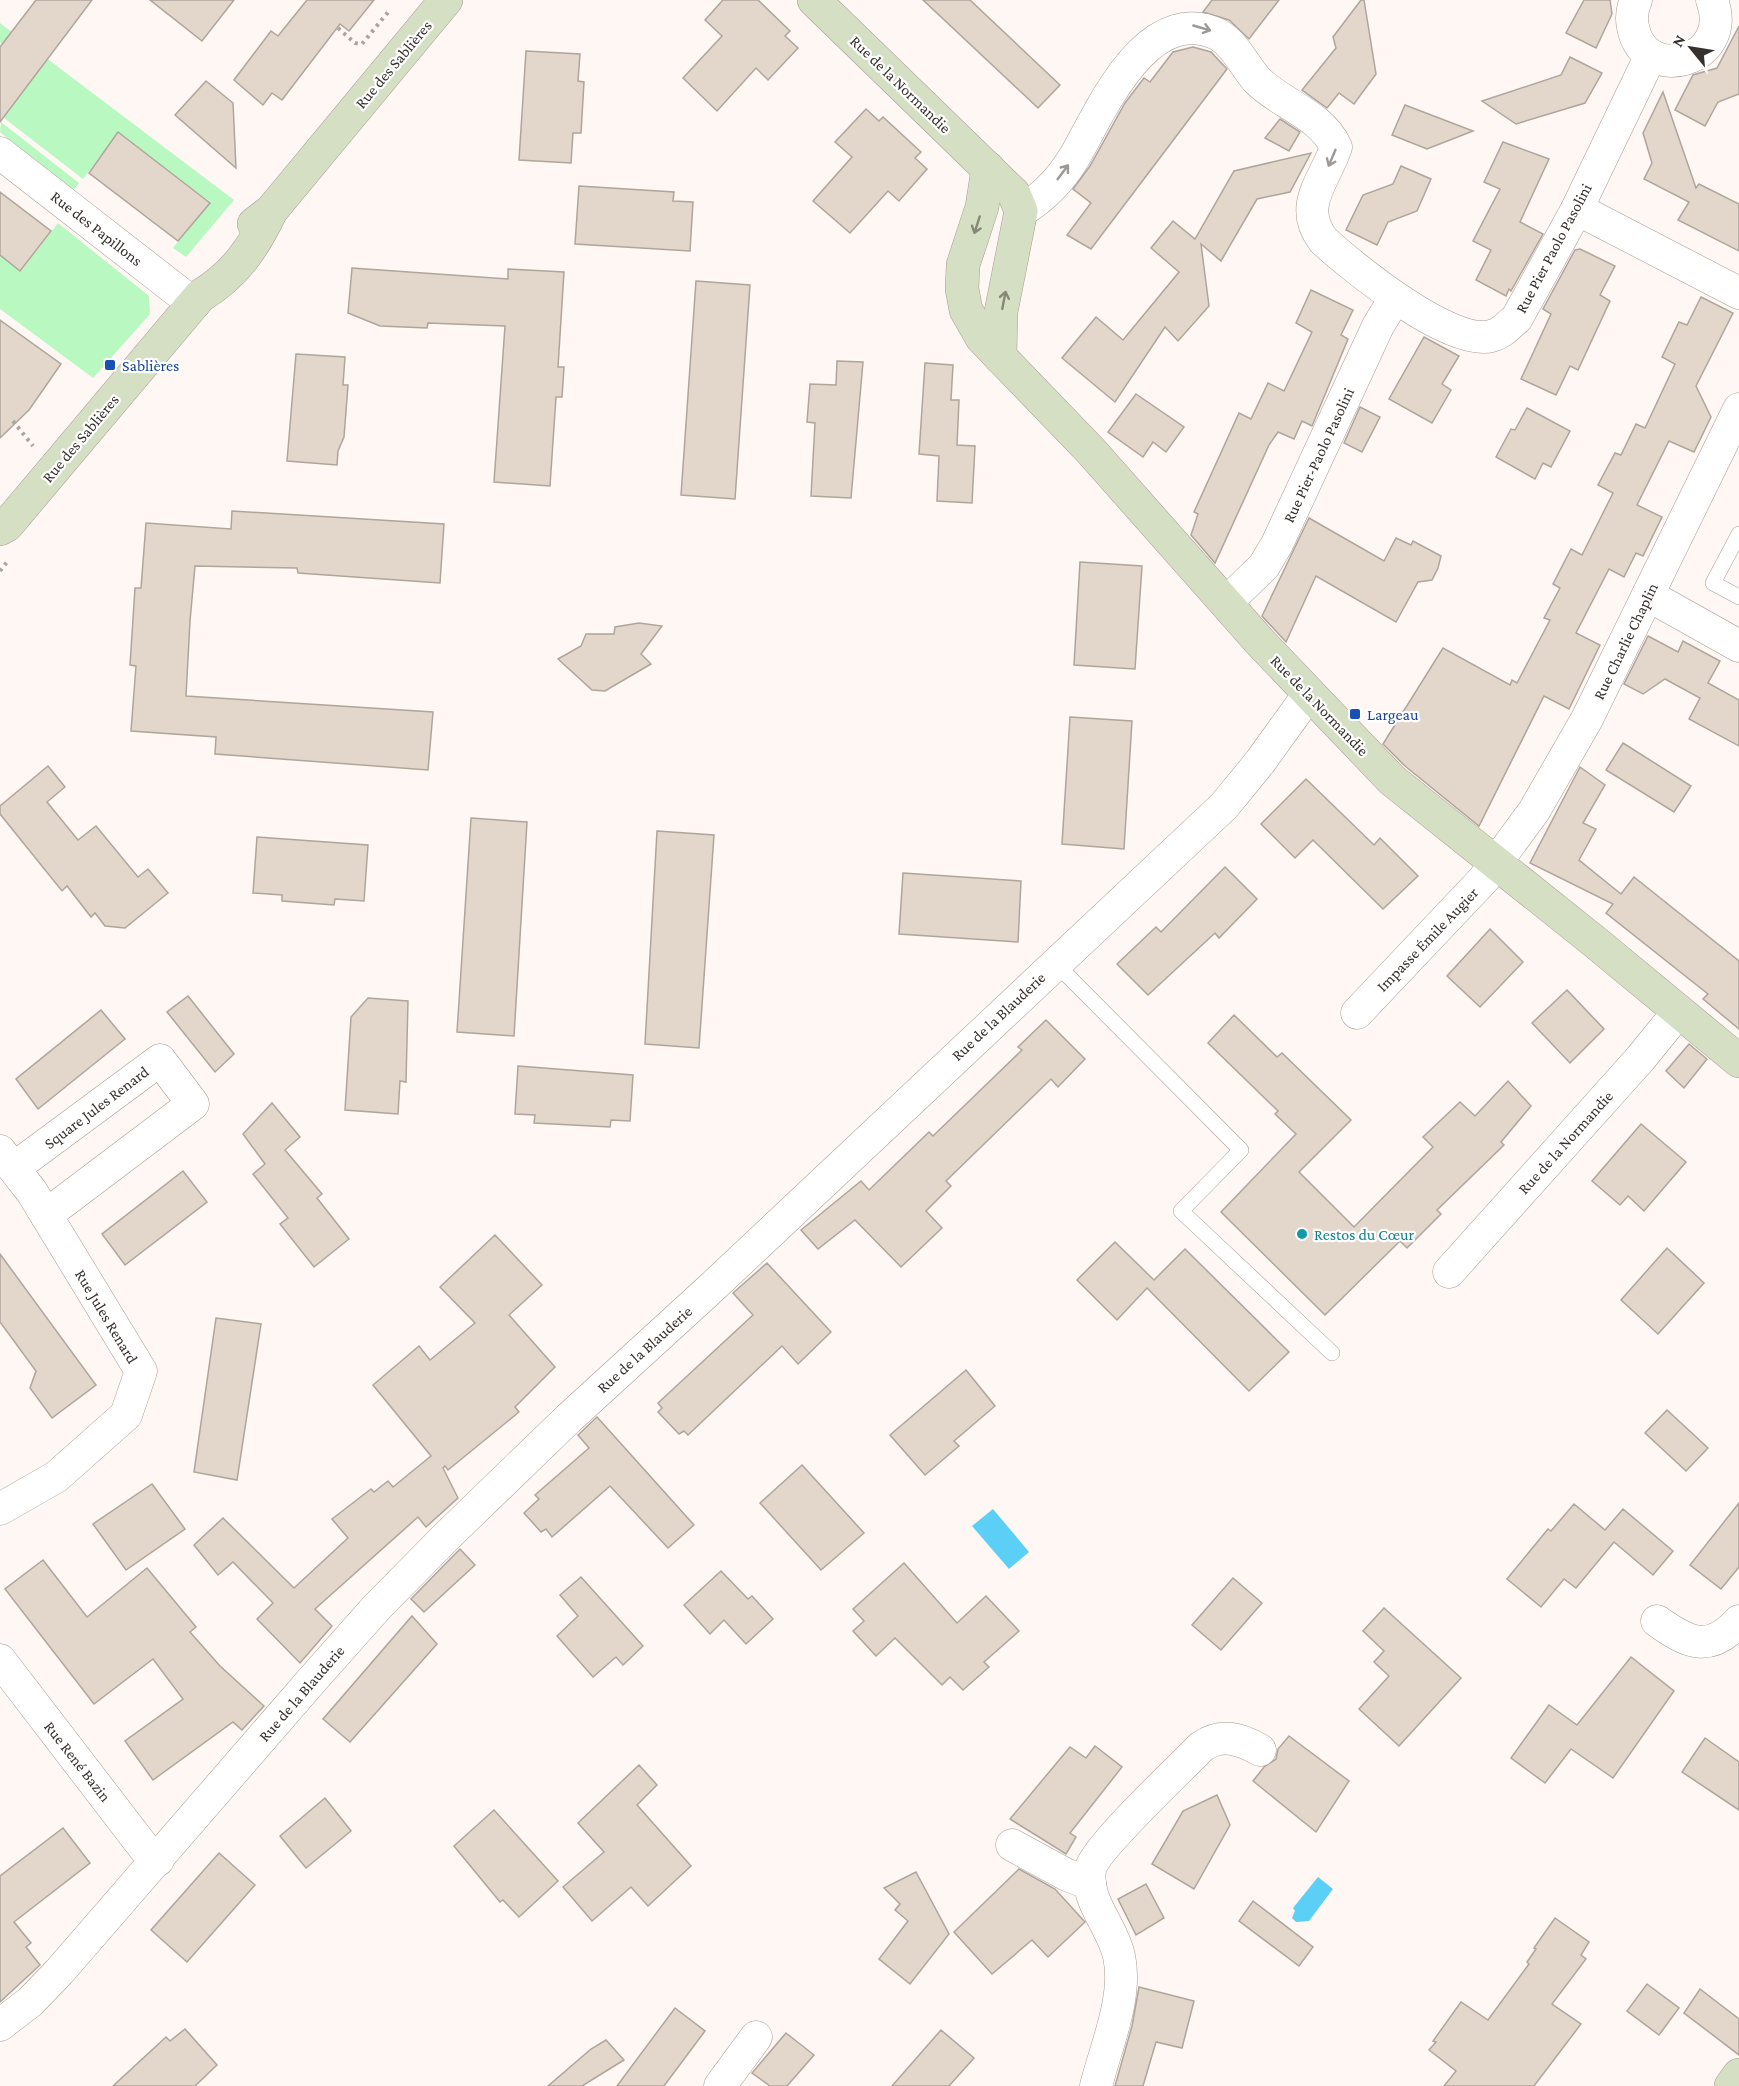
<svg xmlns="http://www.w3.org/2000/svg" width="1739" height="2086" font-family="'Crimson Pro',serif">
  <rect width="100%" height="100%" fill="#fef7f4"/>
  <g fill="#b9f8c1">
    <path d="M0 23 234 200 186 257 173 248 210 202 118 133 83 179 4 118 38 71 0 42Z"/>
    <path d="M1 122 79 183 73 191 0 132Z"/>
    <path d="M58 223 149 296 150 314 93 378 0 309V255L21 271Z"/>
  </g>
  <g fill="#5ccff6">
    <path d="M993 1509 1029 1552 1009 1569 972 1526Z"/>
    <path d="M1318 1877 1333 1889 1309 1921 1296 1922 1292 1918 1295 1911 1293 1908Z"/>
  </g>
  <g fill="#e3d7cc" stroke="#b0a59a" stroke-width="1.5">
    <path d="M36 0H92L0 122V47Z"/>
    <path d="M150 0H234L202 41Z"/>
    <path d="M307 0H374L349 31 340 24 282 100 272 93 263 105 234 80 271 31 278 36Z"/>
    <path d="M723 0H758L790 31 785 36 798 48 768 80 756 68 717 111 683 78 722 36 705 20Z"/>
    <path d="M923 0H970L1060 85 1038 108Z"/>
    <path d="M1212 0H1279L1249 39 1229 20 1203 12Z"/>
    <path d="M1361 0H1364L1376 74 1354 104 1339 93 1327 108 1302 90 1336 48 1333 37Z"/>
    <path d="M1584 0H1610L1612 14 1596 48 1566 33Z"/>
    <path d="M1739 26V94L1718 102 1705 126 1675 110 1693 75 1717 68Z"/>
    <path d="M1193 47 1211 52 1227 69 1091 249 1067 235 1091 203 1073 189 1090 166 1125 103 1144 78 1150 82 1173 52Z"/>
    <path d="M526 51 580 54 578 81 584 82 581 133H573L571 163 519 160Z"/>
    <path d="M1570 57 1602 73 1585 103 1516 124 1482 101 1561 75Z"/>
    <path d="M206 81 233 103 236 168 175 115Z"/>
    <path d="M1663 92 1696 188 1699 184 1739 204V251L1678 220 1689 202 1644 179 1652 163 1643 133Z"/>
    <path d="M1405 105 1473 131 1427 149 1392 135Z"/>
    <path d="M866 109 879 121 883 117 921 152 915 158 927 169 899 201 888 191 850 233 813 201 852 157 835 142Z"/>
    <path d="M1280 119 1300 132 1289 151 1265 138Z"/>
    <path d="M118 132 210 203 178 241 89 173Z"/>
    <path d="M1503 142 1549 159 1520 222 1543 234 1511 291 1509 289 1506 296 1476 280 1491 250 1473 241 1500 189 1484 182Z"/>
    <path d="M1311 153 1290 192 1257 199 1221 261 1201 244 1209 306 1178 341 1165 327 1115 402 1062 358 1096 317 1123 340 1179 272 1151 248 1173 221 1195 239 1234 171Z"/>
    <path d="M1401 166 1431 179 1417 211 1388 222 1377 245 1346 230 1363 195 1393 184Z"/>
    <path d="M579 186 674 192 673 201 693 202 690 251 575 244Z"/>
    <path d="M0 192 51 231 20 271 0 255Z"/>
    <path d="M1580 249 1615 266 1600 295 1610 301 1578 370 1570 366 1556 395 1521 379 1551 314 1543 309 1575 250Z"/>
    <path d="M352 268 508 279V269L564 272 558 367H564L562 397H556L550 486 494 482 505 326 428 323 427 328 380 326 348 313Z"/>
    <path d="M696 281 750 285 735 499 681 495Z"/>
    <path d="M1311 290 1353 310 1341 335 1348 339 1312 426 1302 421 1294 439 1278 432 1269 445 1215 563 1191 535 1198 514 1194 512 1239 413 1251 419 1268 383 1284 391 1312 332 1296 323Z"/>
    <path d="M1701 297 1733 313 1696 386 1711 417 1694 452 1669 441 1637 505 1662 517 1643 556 1636 553 1624 577 1609 569 1576 633 1600 645 1569 709 1544 696 1479 826 1405 766 1383 744 1443 648 1510 685 1512 680 1517 683 1550 620 1544 618 1560 588 1553 584 1571 549 1582 555 1613 493 1598 485 1615 453 1621 455 1636 424 1645 428 1675 364 1662 357 1679 322 1687 325Z"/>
    <path d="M0 320 61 364 29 410 0 438Z"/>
    <path d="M1424 337 1459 356 1442 384 1451 390 1432 423 1389 399Z"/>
    <path d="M296 354 345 357 343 385H348L344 437 338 451 337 465 287 461Z"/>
    <path d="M837 361 863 362 851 498 811 496 815 423 807 422 810 384 836 385Z"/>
    <path d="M925 363 953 365 951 400H959L957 445 975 446 972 503 937 501 939 456 919 454Z"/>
    <path d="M1136 394 1184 427 1166 452 1153 442 1143 457 1108 432Z"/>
    <path d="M1360 407 1380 417 1362 452 1344 443Z"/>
    <path d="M1527 408 1570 431 1551 467 1543 463 1535 479 1496 457 1511 429 1515 430Z"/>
    <path d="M232 511 444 524 440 583 298 573 297 568 195 566 190 621 186 696 433 712 428 770 215 754 216 737 131 731 136 666 130 665 135 588H141L146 523 231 529Z"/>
    <path d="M1309 518 1384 561 1396 538 1411 545 1413 541 1441 556 1438 568 1432 580 1418 582 1396 622 1316 576 1286 642 1262 616Z"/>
    <path d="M1080 562 1142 566 1135 669 1074 665Z"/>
    <path d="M639 623 662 626 641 654 651 664 605 691 592 690 558 659 581 646 586 634H614L615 627Z"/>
    <path d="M1648 636 1678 652 1683 641 1720 661 1708 683 1739 700V746L1689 719 1700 698 1665 679 1643 694 1624 684Z"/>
    <path d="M1070 717 1132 721 1124 849 1062 844Z"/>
    <path d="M1623 743 1691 786 1674 812 1606 770Z"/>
    <path d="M48 766 65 787 47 802 78 840 96 826 138 877 148 869 168 893 125 928 105 926 95 913 91 917 67 886 62 891 0 814V806Z"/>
    <path d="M1580 767 1605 785 1583 823 1596 829 1579 860 1621 894 1634 877 1739 961V1029L1703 999 1708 994 1606 913 1613 904 1530 863Z"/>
    <path d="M1306 779 1374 845 1380 838 1418 876 1383 909 1313 840 1295 858 1261 824Z"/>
    <path d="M471 818 527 822 514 1036 457 1032Z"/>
    <path d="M657 831 714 835 699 1048 645 1044Z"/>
    <path d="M257 837 368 845 364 901 335 899 334 905 282 901V895L253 893Z"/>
    <path d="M1225 867 1257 899 1219 938 1215 933 1148 995 1117 964 1156 927 1161 932Z"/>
    <path d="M903 873 1021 881 1018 942 899 934Z"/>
    <path d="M1490 929 1523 962 1480 1007 1447 976Z"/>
    <path d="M1567 990 1604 1029 1570 1063 1532 1023Z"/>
    <path d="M188 996 234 1054 215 1072 167 1012Z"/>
    <path d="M368 998 408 1001 406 1082 400 1081 398 1114 345 1110 351 1017Z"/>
    <path d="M101 1010 125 1039 38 1109 16 1079Z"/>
    <path d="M1234 1015 1277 1057 1282 1053 1351 1120 1299 1172 1354 1227 1433 1147 1423 1137 1460 1102 1475 1116 1508 1081 1531 1106 1501 1142 1504 1145 1437 1210 1441 1214 1407 1248 1400 1241 1325 1315 1221 1212 1296 1134 1275 1114 1278 1111 1208 1043Z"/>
    <path d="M1046 1020 1085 1059 1058 1087 1051 1079 946 1181 951 1186 926 1211 942 1228 901 1267 855 1220 818 1249 801 1230 861 1181 869 1190 929 1132 933 1136 993 1078 1022 1050 1018 1047Z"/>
    <path d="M1689 1044 1707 1059 1684 1088 1666 1071Z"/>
    <path d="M518 1066 633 1075 630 1121 611 1120 610 1127 534 1123 535 1115 515 1114Z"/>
    <path d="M272 1103 300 1137 285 1150 322 1194 317 1198 349 1239 314 1267 280 1224 288 1218 253 1174 265 1164 243 1134Z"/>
    <path d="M1641 1124 1686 1162 1644 1211 1628 1196 1620 1205 1592 1181Z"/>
    <path d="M183 1171 207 1202 125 1265 102 1234Z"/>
    <path d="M495 1235 542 1285 509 1315 555 1367 515 1407 519 1412 448 1470 445 1466 443 1468 458 1498 426 1527 418 1517 315 1609 332 1626 300 1663 257 1619 273 1603 233 1562 218 1575 194 1545 223 1518 294 1588 348 1538 332 1519 371 1489 374 1492 388 1481 393 1487 431 1456 373 1385 419 1346 430 1360 475 1323 440 1287Z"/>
    <path d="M1115 1242 1154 1280 1185 1249 1289 1352 1249 1391 1147 1288 1117 1320 1077 1280Z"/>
    <path d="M1667 1248 1704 1283 1658 1334 1621 1300Z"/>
    <path d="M0 1254 96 1385 52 1418 30 1388 36 1371 0 1322Z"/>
    <path d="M767 1263 831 1332 798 1364 782 1346 688 1435 684 1431 679 1434 658 1412 662 1408 658 1403 753 1315 733 1293Z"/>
    <path d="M216 1318 261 1324 237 1480 194 1472Z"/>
    <path d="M966 1370 995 1406 954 1441 959 1446 925 1475 890 1435Z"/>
    <path d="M1667 1410 1708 1448 1686 1471 1645 1433Z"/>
    <path d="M597 1417 694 1525 668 1548 610 1486 552 1537 546 1529 541 1532 524 1513 539 1499 535 1495 589 1448 578 1435Z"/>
    <path d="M802 1465 864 1533 821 1570 760 1503Z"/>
    <path d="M152 1484 185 1529 126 1570 93 1524Z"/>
    <path d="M1739 1503V1567L1721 1589 1690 1565Z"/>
    <path d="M1574 1504 1605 1530 1623 1509 1673 1551 1653 1575 1614 1542 1576 1588 1564 1579 1541 1607 1507 1579 1548 1529 1551 1531Z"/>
    <path d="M460 1549 475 1565 424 1612 411 1599Z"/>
    <path d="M43 1560 87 1617 147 1568 196 1627 190 1632 220 1666 264 1706 242 1730 233 1722 153 1780 125 1741 183 1699 153 1659 94 1704 5 1589Z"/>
    <path d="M904 1563 957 1623 986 1596 1019 1631 984 1662 989 1667 963 1690 950 1677 942 1685 895 1638 876 1656 853 1631 864 1621 853 1609Z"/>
    <path d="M721 1571 748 1599 752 1596 773 1619 746 1644 724 1620 710 1634 684 1605Z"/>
    <path d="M581 1577 643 1646 623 1665 616 1657 593 1677 557 1636 578 1616 560 1595Z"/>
    <path d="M1233 1578 1262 1603 1221 1650 1192 1625Z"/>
    <path d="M1384 1608 1461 1678 1399 1746 1359 1709 1389 1676 1374 1662 1384 1651 1363 1631Z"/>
    <path d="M412 1616 437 1644 350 1742 323 1719Z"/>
    <path d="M1631 1657 1674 1691 1613 1778 1571 1749 1545 1783 1511 1758 1549 1705 1577 1725Z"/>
    <path d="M1289 1736 1349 1781 1316 1832 1253 1781 1264 1767 1276 1759 1278 1749Z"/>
    <path d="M1705 1738 1739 1762V1810L1682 1772Z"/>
    <path d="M1095 1746 1122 1767 1070 1833 1076 1837 1066 1854 1010 1819 1070 1747 1086 1758Z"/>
    <path d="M639 1765 657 1785 637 1805 691 1866 648 1906 631 1887 592 1921 563 1887 604 1852 578 1823Z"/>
    <path d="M1217 1795 1230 1825 1194 1889 1152 1864 1183 1811Z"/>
    <path d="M325 1798 351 1831 306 1868 280 1836Z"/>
    <path d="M494 1810 558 1881 519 1917 503 1900 500 1902 454 1846Z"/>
    <path d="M63 1828 90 1863 14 1922 31 1943 26 1947 40 1965 0 2002V1876Z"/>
    <path d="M219 1853 255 1885 187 1962 151 1930Z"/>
    <path d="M1019 1869 1055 1889 1085 1922 1048 1957 1032 1940 992 1974 954 1932Z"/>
    <path d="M916 1872 949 1934 910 1984 879 1959 908 1921 895 1910 900 1904 884 1888Z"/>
    <path d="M1146 1884 1164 1918 1136 1935 1118 1899Z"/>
    <path d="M1253 1901 1313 1947 1299 1966 1239 1921Z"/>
    <path d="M1555 1918 1589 1942 1581 1955 1586 1959 1552 2004 1581 2024 1534 2086H1444L1456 2071 1429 2050 1436 2042 1433 2041 1461 2002 1488 2020 1529 1964 1527 1962 1536 1949 1534 1948Z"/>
    <path d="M1647 1984 1679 2008 1659 2035 1627 2011Z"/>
    <path d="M1139 1987 1194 2001 1182 2048 1156 2042 1143 2086H1115L1132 2026Z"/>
    <path d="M1700 1989 1739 2019V2055L1684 2013Z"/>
    <path d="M675 2008 705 2031 664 2086H617Z"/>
    <path d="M185 2029 217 2065 195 2086H113L166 2037 170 2041Z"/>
    <path d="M941 2030 974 2058 949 2086H892Z"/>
    <path d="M786 2033 814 2055 787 2086H770L752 2073Z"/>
    <path d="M606 2040 624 2060 582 2086H548L591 2049Z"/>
  </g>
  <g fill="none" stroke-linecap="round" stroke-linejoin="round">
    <g stroke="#a99a93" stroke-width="16">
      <g id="lane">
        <path d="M1739 534 1713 583 1739 597"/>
        <path d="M1055 963 1241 1150 1181 1211 1332 1353"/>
      </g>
    </g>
    <g stroke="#a99a93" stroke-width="33">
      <g id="street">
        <path d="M1636 0C1632 9 1631 18 1633 27 1644 86 1735 62 1712 0"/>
        <path d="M0 153 194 304"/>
        <path d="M1577 209 1739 293"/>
        <path d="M1021 211C1043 198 1062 178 1075 156 1101 111 1147 0 1219 35 1236 46 1244 65 1257 80 1280 104 1321 114 1336 147 1325 181 1297 205 1323 240 1352 267 1451 347 1491 336 1501 334 1509 325 1517 318L1577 209 1651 55"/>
        <path d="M1648 595 1739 646"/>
        <path d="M1227 602 1264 566 1277 544 1378 326 1395 298"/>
        <path d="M1357 1013 1484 879 1534 811 1587 719 1739 409"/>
        <path d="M0 1151 32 1192 141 1371 126 1415 56 1477 0 1509"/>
        <path d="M14 1168 160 1060 193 1104 46 1215"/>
        <path d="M1449 1272 1640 1059 1679 1011"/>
        <path d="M1657 1621C1688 1643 1709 1654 1739 1621"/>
        <path d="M0 1660 145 1849 158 1860"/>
        <path d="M1012 1845 1067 1875 1090 1884"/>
        <path d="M0 2025 30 2002 59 1972 313 1679 377 1607 447 1536 568 1419 708 1291 1224 806 1260 762 1309 694"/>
        <path d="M720 2086 756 2037"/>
        <path d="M1096 2086C1106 2046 1128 1997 1119 1956 1113 1927 1085 1901 1090 1870 1094 1849 1181 1768 1201 1747 1221 1733 1239 1738 1260 1750"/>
      </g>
    </g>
    <g stroke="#a99a93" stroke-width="34">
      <g id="secondary">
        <path d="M814 0 1014 194 1021 211 1001 312 1000 357"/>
        <path d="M988 168 982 207 963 265 962 289 966 310 982 338 1091 451 1261 643 1392 780 1595 942 1739 1061"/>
        <path d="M254 224 271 211 446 0"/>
        <path d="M0 529 7 525 200 296C235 275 254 247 271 211"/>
        <path d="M1731 2086 1739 2075"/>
      </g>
    </g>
    <g stroke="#aba5a2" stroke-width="4" stroke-dasharray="3 4.5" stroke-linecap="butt">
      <path d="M338 28 355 43 362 44 389 11"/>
      <path d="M13 421 33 446"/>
      <path d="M0 571 7 562"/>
    </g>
    <use href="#lane" stroke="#fff" stroke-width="15"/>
    <use href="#street" stroke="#fff" stroke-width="32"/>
    <use href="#secondary" stroke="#d5dfc3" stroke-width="33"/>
  </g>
  <defs><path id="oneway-shaft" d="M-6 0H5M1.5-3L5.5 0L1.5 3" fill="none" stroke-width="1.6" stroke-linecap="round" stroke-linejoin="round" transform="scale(1.5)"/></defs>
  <g stroke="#9b9896">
    <use href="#oneway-shaft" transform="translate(1202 28) rotate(16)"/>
    <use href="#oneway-shaft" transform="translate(1332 158) rotate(113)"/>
    <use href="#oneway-shaft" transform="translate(1063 172) rotate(-53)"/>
  </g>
  <g stroke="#868878">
    <use href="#oneway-shaft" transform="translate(977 225) rotate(108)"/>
    <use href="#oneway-shaft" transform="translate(1004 300) rotate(-79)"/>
  </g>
  <g fill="#1a4fb4" stroke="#fff" stroke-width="2">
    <rect x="104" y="359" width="12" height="12" rx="3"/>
    <rect x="1349" y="708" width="12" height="12" rx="3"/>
  </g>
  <circle fill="#0f9aa8" stroke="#fff" stroke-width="2" cx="1302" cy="1234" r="6"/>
  <g text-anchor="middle" stroke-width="4.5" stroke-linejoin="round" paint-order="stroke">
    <g font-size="16" fill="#37312e" stroke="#fff">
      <text transform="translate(393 64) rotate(-50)" y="6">Rue des Sablières</text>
      <text transform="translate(901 84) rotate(44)" y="6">Rue de la Normandie</text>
      <text transform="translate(97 228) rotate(38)" y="6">Rue des Papillons</text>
      <text transform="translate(1553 248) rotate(-62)" y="6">Rue Pier Paolo Pasolini</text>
      <text transform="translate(80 438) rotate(-50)" y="6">Rue des Sablières</text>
      <text transform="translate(1318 455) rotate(-65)" y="6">Rue Pier-Paolo Pasolini</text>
      <text transform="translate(1625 641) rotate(-64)" y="6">Rue Charlie Chaplin</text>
      <text transform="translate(1320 705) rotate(46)" y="6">Rue de la Normandie</text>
      <text transform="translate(1427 939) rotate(-46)" y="6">Impasse Émile Augier</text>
      <text transform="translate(998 1016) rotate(-43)" y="6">Rue de la Blauderie</text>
      <text transform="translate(96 1107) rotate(-37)" y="6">Square Jules Renard</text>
      <text transform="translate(1565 1142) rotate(-48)" y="6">Rue de la Normandie</text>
      <text transform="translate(107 1316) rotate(59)" y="6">Rue Jules Renard</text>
      <text transform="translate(644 1349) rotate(-42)" y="6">Rue de la Blauderie</text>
      <text transform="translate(301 1693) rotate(-49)" y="6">Rue de la Blauderie</text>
      <text transform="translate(78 1761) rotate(52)" y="6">Rue René Bazin</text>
    </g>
    <g font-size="16" fill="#164399" stroke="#fff" text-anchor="start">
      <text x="122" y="371">Sablières</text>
      <text x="1367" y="720">Largeau</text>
    </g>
    <g font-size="16" fill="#0d838f" stroke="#fff" text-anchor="start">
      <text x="1314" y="1240">Restos du Cœur</text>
    </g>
  </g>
  <g transform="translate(1691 48) rotate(300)" stroke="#ffffff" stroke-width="4.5" paint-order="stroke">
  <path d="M0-4.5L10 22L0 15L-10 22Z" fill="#37312e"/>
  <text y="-9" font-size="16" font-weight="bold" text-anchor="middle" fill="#37312e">N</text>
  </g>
</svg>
